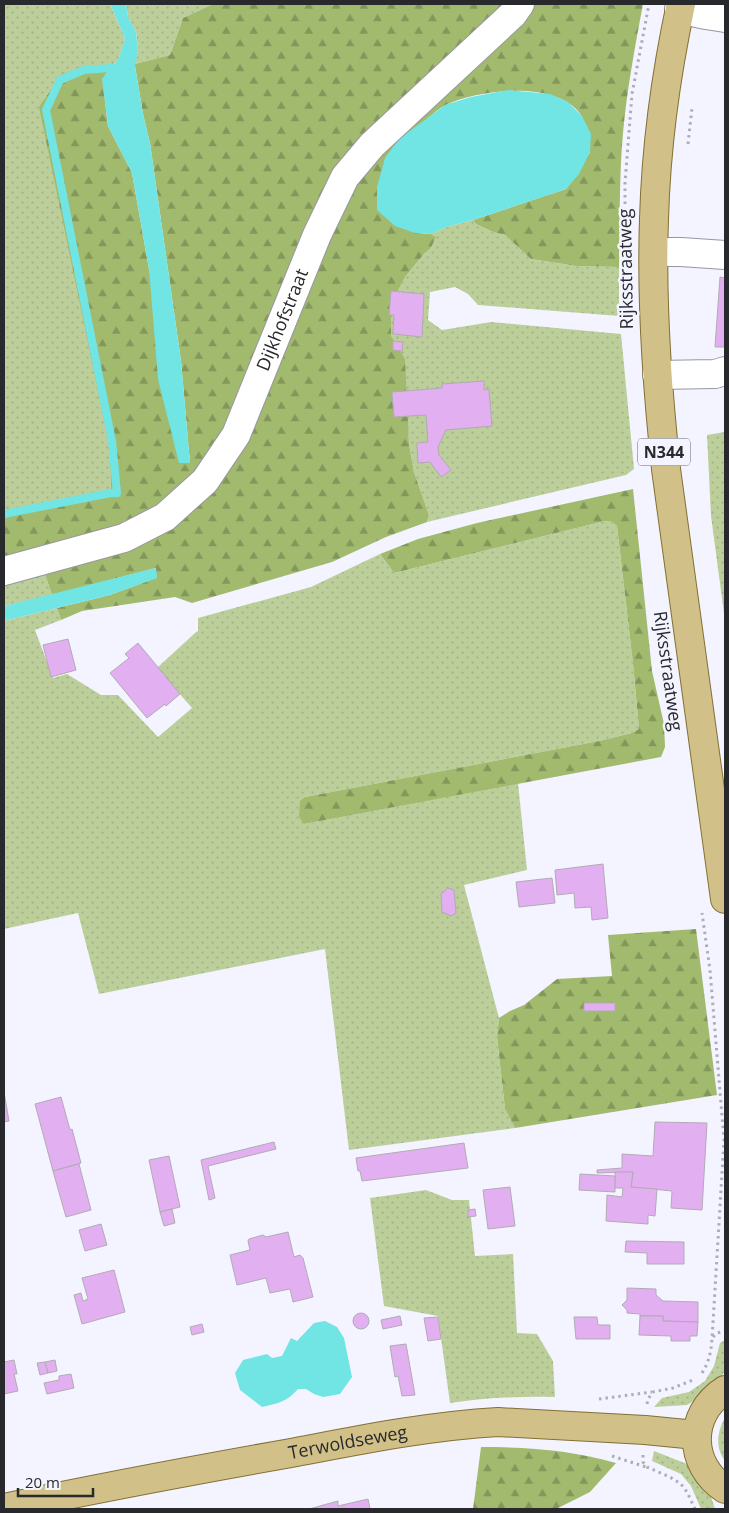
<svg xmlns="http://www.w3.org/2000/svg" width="729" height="1513" font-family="'Open Sans',sans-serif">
  <defs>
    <pattern id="grass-dots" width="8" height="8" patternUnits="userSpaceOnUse" patternTransform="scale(1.25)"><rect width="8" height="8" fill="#bccf9b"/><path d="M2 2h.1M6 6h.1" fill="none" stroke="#a2b286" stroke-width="1.8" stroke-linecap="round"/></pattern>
    <pattern id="forest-firs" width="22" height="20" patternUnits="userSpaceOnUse" patternTransform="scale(1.25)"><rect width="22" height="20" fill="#a1ba6e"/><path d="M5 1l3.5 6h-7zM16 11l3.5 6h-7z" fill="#83975b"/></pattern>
  </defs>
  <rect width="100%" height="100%" fill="#f3f4ff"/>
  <g fill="url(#grass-dots)">
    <path d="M4 4H110L125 38 119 58 109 70 105 71 111 493 4 514Z"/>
    <path d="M126 4H213L183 18 170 55 135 64 138 50 136 32 128 17Z"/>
    <path d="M473 220 476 224 493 232 505 235 531 259 576 266 619 267V316L478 305 468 294 455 287 430 292 428 320 442 330 491 322 621 334 634 469 626 475 427 522 429 515 414 472 409 444 407 419 391 336V321L396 295 405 277 424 254 431 248 436 237 431 234 446 227Z"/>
    <path d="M725 432V621L711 516 707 435Z"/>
    <path d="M605 521 612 522 617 526 633 664 639 729 632 733 599 741 305 797 304 824 518 783 527 870 464 885 499 1018 497 1037 505 1109 515 1128 349 1150 325 949 99 994 78 913 4 929V621L57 608 61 620 35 630 53 678 67 674 101 695H118L158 737 192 708 157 668 195 633 198 631V618L311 587 380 554 394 573Z"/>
    <path d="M44 571 52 595 4 606V583Z"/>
    <path d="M426 1190 452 1200H469L475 1256 513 1254 517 1333 537 1334 553 1361 555 1397C519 1396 485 1398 450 1403L438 1316 384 1306 370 1198Z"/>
    <path d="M725 1340V1370L720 1380 700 1397 687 1405 654 1407 662 1398 689 1392 705 1381 714 1366 720 1343Z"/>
    <path d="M725 1418V1461C715 1448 717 1431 725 1418Z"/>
    <path d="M654 1451 687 1464 709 1491 715 1509H701L691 1486 681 1474 652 1461Z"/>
  </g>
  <g fill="url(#forest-firs)">
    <path d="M213 4H507L395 109 227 432 201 467 147 515 4 569V514L111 493 110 448 39 107 62 74 86 68 109 70 102 79 108 126 132 173 149 269 190 463 181 361 150 143 143 114 135 66V64L170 55 183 18Z"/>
    <path d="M534 4H643C635 47 627 89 623 133 619 177 620 222 619 267L576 266 531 259 505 235 493 232 476 224 473 220 566 189 578 174 590 152C588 144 585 121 581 115 557 80 479 89 446 105 439 108 433 114 427 119L415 233 431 234 436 237 431 248 424 254 405 277 396 295 391 321V336L405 359 409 444 414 472 429 515 427 522 386 537 332 562 192 603 175 597 82 611 61 620 57 608 110 595 156 578V568L52 595 44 571 185 514 359 173 520 21Z"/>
    <path d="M633 489 652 671 664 724 665 747 661 757 304 824 299 817 300 801 305 797 599 741 632 733 639 729 633 664 617 526 612 522 605 521 394 573 380 554 418 539 477 523Z"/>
    <path d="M696 929 717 1095 515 1128 505 1109 497 1037 499 1018 510 1011 524 1005 557 979 612 976 608 935Z"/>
    <path d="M481 1447C527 1447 572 1450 616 1463L590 1492 556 1509H473Z"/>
  </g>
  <g fill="#71e4e4">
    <path d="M110 4H126L128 17 136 32 138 51 135 66 143 114 150 143 181 361 190 463H179L158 379 149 269 132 173 108 126 102 79 119 58 125 38Z"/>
    <path d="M508 90 550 94 568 102 582 116 591 134 590 152 579 174 566 189 473 220 446 227 431 234 415 233 395 226 377 210V187L385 158 399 139 445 105 471 97Z"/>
    <path d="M156 568 157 578 110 595 4 621V606Z"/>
    <path d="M325 1321 337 1327 344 1338 352 1377 340 1394 323 1397 314 1394 306 1389H298C288 1401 277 1404 262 1407L240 1390 235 1373 243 1360 267 1354 272 1358 282 1356 291 1338 297 1341 314 1323Z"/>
  </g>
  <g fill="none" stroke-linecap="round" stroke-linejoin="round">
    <path stroke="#71e4e4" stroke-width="8" d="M4 514 111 493H117L112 441 46 110 60 80 84 70 111 68"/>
  </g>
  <g fill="#e2aff0" stroke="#b2abb4">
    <path d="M720 277 725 278V347H715Z"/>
    <path d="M391 291 424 294 422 337 393 334 394 315H389Z"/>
    <path d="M393 341 403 342 402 351 393 350Z"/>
    <path d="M484 381V390L489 389 492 426 446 430 438 447 439 455 451 470 441 477 430 462 418 463 417 443 428 442 426 415 394 417 392 392 442 388V384Z"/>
    <path d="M68 639 76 670 51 677 43 645Z"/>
    <path d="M138 643 180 694 166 706 165 704 147 718 110 673 129 658 125 654Z"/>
    <path d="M603 864 608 918 592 920 591 907 575 908 574 893 557 895 555 870Z"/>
    <path d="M552 878 555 903 519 907 516 882Z"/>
    <path d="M448 888 454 890 456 913 451 916 442 912 441 894Z"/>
    <rect x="584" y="1003" width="31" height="8"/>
    <path d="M4 1092 9 1121 4 1122Z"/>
    <path d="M61 1097 70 1130 72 1129 81 1163 53 1171 35 1104Z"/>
    <path d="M655 1122 707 1123 702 1210 671 1208 672 1191 631 1187 633 1172 597 1173V1170L622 1168V1154L653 1156Z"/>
    <path d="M274 1142 276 1149 208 1166 215 1198 209 1200 201 1160Z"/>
    <path d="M464 1143 468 1168 362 1181 360 1171H358L356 1158Z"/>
    <path d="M169 1156 180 1207 160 1212 149 1160Z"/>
    <path d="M79 1164 91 1210 66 1217 53 1171Z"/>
    <path d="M615 1172H633L631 1187 657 1189 655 1216 648 1215V1224L606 1221 607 1195 622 1197 623 1188H615Z"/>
    <path d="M580 1174 615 1176V1192L579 1190Z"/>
    <path d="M510 1187 515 1226 488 1229 483 1190Z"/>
    <path d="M172 1209 175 1223 164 1226 160 1212Z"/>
    <path d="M475 1209 476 1216 468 1217V1210Z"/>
    <path d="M101 1224 107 1245 85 1251 79 1230Z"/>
    <path d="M288 1232 294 1257 300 1255 303 1258 313 1297 293 1302 290 1289 270 1293 266 1278 237 1285 230 1255 250 1250 248 1241 249 1239 263 1235 266 1237Z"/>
    <path d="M626 1241 684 1242V1264H647V1253L625 1252Z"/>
    <path d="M114 1270 125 1312 82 1324 74 1295 81 1293 83 1301 88 1299 82 1278Z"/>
    <path d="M627 1288 656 1289V1295L663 1301 698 1302V1322L663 1321V1316H640V1314L627 1313V1310L622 1305 627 1300Z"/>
    <circle cx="361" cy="1321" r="8"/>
    <path d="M400 1316 402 1325 383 1329 381 1320Z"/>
    <path d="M640 1316H663V1321L698 1322 697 1336H690V1341H671V1336L639 1335Z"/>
    <path d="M438 1317 441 1339 428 1341 424 1318Z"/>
    <path d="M574 1317H597L598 1325H610V1339H576Z"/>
    <path d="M202 1324 204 1332 192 1335 190 1327Z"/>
    <path d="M406 1344 415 1395 402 1396 398 1376 395 1377 390 1346Z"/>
    <path d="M14 1360 17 1374H14L18 1391 4 1394V1362Z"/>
    <path d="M55 1360 57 1371 48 1373 45 1362Z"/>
    <path d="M45 1362 48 1373 40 1375 37 1363Z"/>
    <path d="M71 1374 74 1388 47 1394 44 1383 59 1380V1376Z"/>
    <path d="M368 1499 370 1509H309L338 1501V1506Z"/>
  </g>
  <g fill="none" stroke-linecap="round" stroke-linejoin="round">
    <g stroke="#9797a1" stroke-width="30">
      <g id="minor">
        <path d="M679 9 706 15 725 18"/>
        <path d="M654 252H681L725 255"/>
        <path d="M657 375 715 374 725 371"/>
        <path id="s1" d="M4 571 124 538 165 517 205 481 236 435 317 235 345 177 372 145 513 14 520 4"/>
      </g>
    </g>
    <g stroke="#827034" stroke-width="30">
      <g id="major">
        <path d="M681 4C666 74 656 147 654 219 651 302 657 386 666 469L725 899"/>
        <path d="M725 1390C687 1414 688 1465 725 1489"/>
        <path id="s2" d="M4 1508C99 1488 195 1470 291 1453 360 1440 428 1426 498 1422L645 1430 696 1435"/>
      </g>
    </g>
    <g stroke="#acadb6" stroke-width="3" stroke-dasharray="2.5 4" stroke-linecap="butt">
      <path d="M688 144 692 108"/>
      <path d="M625 269V183L632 94 649 4"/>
      <path d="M713 1337 717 1333 725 1331"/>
      <path d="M702 1373C709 1362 711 1352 712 1339L724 1140 710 970 702 913"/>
      <path d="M599 1399 652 1392"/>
      <path d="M647 1404 648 1399 653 1392 673 1388 693 1380"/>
      <path d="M643 1455V1462L647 1467 670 1477 681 1484 687 1492 695 1509"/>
      <path d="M612 1456 646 1467"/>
    </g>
    <use href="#minor" stroke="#fff" stroke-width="28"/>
    <use href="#major" stroke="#d1c088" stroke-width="28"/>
  </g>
  <g text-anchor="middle" stroke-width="5" stroke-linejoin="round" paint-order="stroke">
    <rect fill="#f3f4ff" stroke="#65666c" stroke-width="1" x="638" y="438.5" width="52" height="27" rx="4"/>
    <g font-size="16" font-weight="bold" fill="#28292d">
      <text x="664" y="458">N344</text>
    </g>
    <g font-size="18" fill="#28292d" stroke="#f3f4ff">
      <text transform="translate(626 269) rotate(-91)" y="6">Rijksstraatweg</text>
      <text dy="6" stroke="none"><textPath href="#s1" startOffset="404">Dijkhofstraat</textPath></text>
      <text transform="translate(668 671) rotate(82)" y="6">Rijksstraatweg</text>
      <text dy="6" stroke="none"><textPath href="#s2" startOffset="350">Terwoldseweg</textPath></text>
    </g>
  </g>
  <rect width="729" height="1513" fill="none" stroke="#28292d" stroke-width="10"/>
  <path d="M18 1488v8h75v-8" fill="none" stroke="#28292d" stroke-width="2.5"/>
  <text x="25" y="1488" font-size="15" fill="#28292d" stroke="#f3f4ff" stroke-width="4" paint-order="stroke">20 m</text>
</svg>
